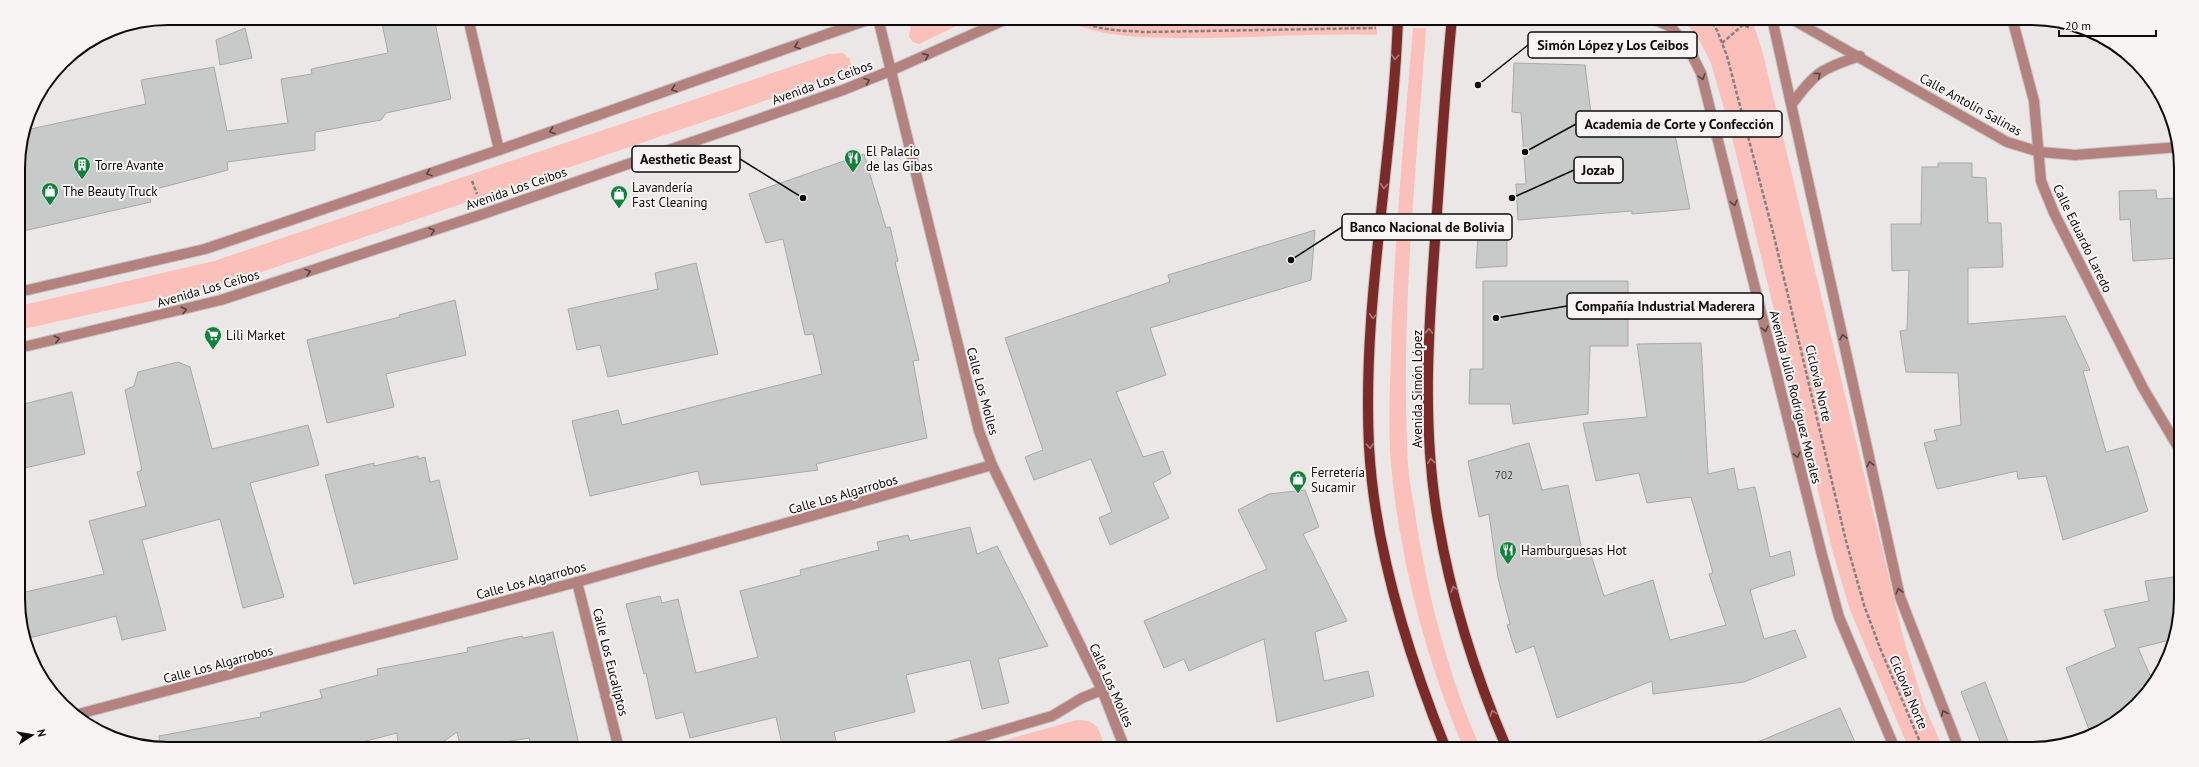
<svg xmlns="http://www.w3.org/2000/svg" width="2199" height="767" font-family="'PT Sans',sans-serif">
  <rect width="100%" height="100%" fill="#ebe7e6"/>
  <g fill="#fbc0ba">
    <path d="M926 18H973L919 44 913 42 909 37 911 25Z"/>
    <path d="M1060 18H1376L1377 35C1310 33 1243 39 1176 38 1134 37 1098 37 1060 18Z"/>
    <path d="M1682 18H1751L1752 20 1762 50 1904 640 1923 702 1943 749H1909L1850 610 1833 553 1731 133 1711 63 1698 38Z"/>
    <path d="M1413 28H1426C1416 173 1400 319 1408 465 1409 483 1414 502 1416 520 1428 596 1449 679 1481 749H1464C1426 660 1400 561 1391 465 1388 427 1390 388 1391 351 1394 243 1404 135 1413 28Z"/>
    <path d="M843 53 850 59 851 66 844 74 223 285 19 330V306L214 261 829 54Z"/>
    <path d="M1077 720C1098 720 1100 730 1105 749H973Z"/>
  </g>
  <g fill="#c7cac8" stroke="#a7aaa7">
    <path d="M381 18H434L451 99 386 113 381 120 315 132V150L227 162 228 170 148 191 151 202 19 232 18 158 26 130 146 104 141 80 214 67 227 131 288 123 281 79 312 74 311 69 388 53Z"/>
    <path d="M245 28 252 58 220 65 216 40Z"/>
    <path d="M1514 63 1585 65 1593 130 1673 125 1690 209 1632 214V211L1518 220 1516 184H1526L1521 113 1512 112Z"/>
    <path d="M864 154 886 228 890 227 898 261 895 262 919 360 913 361 927 438 816 464 818 470 701 485 698 471 590 496 572 421 618 410 622 425 822 374 813 334 805 335 783 239 766 243 749 194Z"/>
    <path d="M1938 163H1972V177L1986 178 1988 223H2001L2003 267 1968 268V324L2065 316 2090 370 2083 371 2106 452 2128 446 2148 511 2063 540 2046 476 2018 479 2017 471 1937 489 1924 443 1937 440 1934 430 1961 425 1958 373 1906 372 1900 331 1907 330 1909 270 1892 271 1891 224H1921L1922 167H1938Z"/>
    <path d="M2156 190 2157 199 2175 198 2178 258 2133 261 2130 219 2120 220 2119 191Z"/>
    <path d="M1315 230 1311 280 1150 328 1166 375 1116 392 1143 457 1163 451 1171 473 1153 483 1169 518 1110 545 1099 518 1112 512 1091 459 1034 480 1025 457 1043 450 1005 338 1170 282 1168 275Z"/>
    <path d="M1478 233H1507V266L1476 268Z"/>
    <path d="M696 263 718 354 608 377 600 345 577 350 568 309 658 289 655 273Z"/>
    <path d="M1483 281H1628V346H1590L1588 414 1513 424 1510 404H1469L1470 369H1483Z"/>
    <path d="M455 300 466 355 386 374 394 407 327 423 307 340 400 317 399 315Z"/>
    <path d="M1701 343 1708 474 1734 468 1738 490 1755 487 1770 557 1790 551 1795 575 1750 590 1764 639 1795 630 1806 657 1744 682 1653 694 1652 681 1557 718 1534 646 1516 653 1507 625 1510 624 1498 578 1489 514 1479 517 1468 461 1529 443 1542 490 1568 485 1582 550 1589 549 1604 596 1653 580 1670 640 1726 625 1709 574 1713 573 1691 497 1647 503 1639 473 1596 481 1583 423 1647 417 1637 344Z"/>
    <path d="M178 362 190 367 212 449 308 425 319 465 250 483 284 597 243 608 220 519 142 540 166 630 122 640 116 616 25 639 21 628V593L104 574 89 521 146 506 137 472 142 470 125 390 134 386 138 372Z"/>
    <path d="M72 392 85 454 20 469V405Z"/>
    <path d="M418 456V459L425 457 430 482 439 480 458 559 354 584 325 475 374 463V466Z"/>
    <path d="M1305 490 1319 527 1303 534 1347 621 1315 632 1324 681 1368 671 1374 696 1277 722 1264 639 1189 671 1184 659 1164 668 1144 621 1267 569 1238 510 1269 494Z"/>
    <path d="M970 527 977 554 997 546 1048 646 998 659 1009 703 982 709 970 660 906 675 915 712 834 732 838 749H783L776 717 690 738 683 712 656 719 646 673 644 674 626 604 660 596 662 603 678 599 696 673 758 657 740 591 801 575 800 570 879 550 877 542 908 535 910 541Z"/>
    <path d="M2181 576V599L2174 639 2138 648 2154 684 2122 718 2091 735 2066 668 2116 647 2104 610 2149 601 2145 581Z"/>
    <path d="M553 632 580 749H532L529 738 461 749 457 732 433 749H398L397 733 335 749 333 743 308 749 160 748 159 736 261 717 260 713 322 698 320 690 378 675 377 669 468 652 467 648 522 636 523 638Z"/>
    <path d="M1985 682 2011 749H1983L1961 692Z"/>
    <path d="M1840 708 1858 749H1743V748Z"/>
  </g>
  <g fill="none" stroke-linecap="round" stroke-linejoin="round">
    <g stroke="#c7c4c3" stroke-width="12">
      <path id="service" d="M939 749 1052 716 1082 698 1102 690"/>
    </g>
    <g stroke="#c7c4c3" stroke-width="12">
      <g id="minor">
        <path d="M468 18 499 150"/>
        <path d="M878 18 979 431 992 465 1102 690 1125 749"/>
        <path d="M1790 18 2007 142 2040 152 2075 155 2179 147"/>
        <path d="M2012 18 2034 101 2041 181 2054 213 2143 388 2181 452"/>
        <path d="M577 582 619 749"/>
        <path d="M75 715 577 582 992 465"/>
      </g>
    </g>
    <g stroke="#c7c4c3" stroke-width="12">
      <g id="tertiary">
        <path d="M1460 18H1520"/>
        <path d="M1651 18 1671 27 1689 49 1701 73 1822 555 1839 617 1895 749"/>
        <path d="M1772 18 1900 597 1959 749"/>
        <path d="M1792 104C1815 72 1823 68 1860 56"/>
        <path d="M19 292 205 249 499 150 873 18"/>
        <path d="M19 348 221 300 483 214 843 90 890 71 1009 18"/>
      </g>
    </g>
    <g stroke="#c7c4c3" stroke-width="12">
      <g id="primary">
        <path d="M1398 18C1393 161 1362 303 1369 446 1374 545 1409 657 1446 749"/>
        <path d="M1452 18C1445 87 1441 157 1436 226 1429 324 1421 423 1438 521 1451 598 1476 677 1507 749"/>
      </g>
    </g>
    <g stroke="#848180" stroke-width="2.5" stroke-dasharray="4 2" stroke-linecap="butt">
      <path d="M1077 18C1096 32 1123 30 1145 32L1376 28"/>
      <path d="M1142 18 1186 20 1270 18"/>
      <path d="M1709 18 1717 30 1727 56 1773 232 1846 541 1864 605 1880 648 1923 749"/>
      <path d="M1722 43 1743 25 1751 28"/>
      <path d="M472 181 477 194"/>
    </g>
    <use href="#service" stroke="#b3827e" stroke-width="10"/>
    <use href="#minor" stroke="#b3827e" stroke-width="10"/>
    <use href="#tertiary" stroke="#b3827e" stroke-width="10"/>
    <use href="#primary" stroke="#7c2a28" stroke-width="10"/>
  </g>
  <defs><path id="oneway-chevron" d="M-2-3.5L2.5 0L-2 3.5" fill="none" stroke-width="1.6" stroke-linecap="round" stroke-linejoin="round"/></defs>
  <g stroke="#58413f">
    <use href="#oneway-chevron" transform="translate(797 46) rotate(161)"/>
    <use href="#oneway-chevron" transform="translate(926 56) rotate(-24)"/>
    <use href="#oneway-chevron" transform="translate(1818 75) rotate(-39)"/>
    <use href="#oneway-chevron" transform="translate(1702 77) rotate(73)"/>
    <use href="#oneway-chevron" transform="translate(867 81) rotate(-21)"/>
    <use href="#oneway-chevron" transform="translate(674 89) rotate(161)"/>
    <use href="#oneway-chevron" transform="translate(552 131) rotate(161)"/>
    <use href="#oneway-chevron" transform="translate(429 173) rotate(161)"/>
    <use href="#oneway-chevron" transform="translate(1734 203) rotate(76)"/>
    <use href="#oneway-chevron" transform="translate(432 231) rotate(-18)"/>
    <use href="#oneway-chevron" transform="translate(308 272) rotate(-18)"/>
    <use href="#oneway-chevron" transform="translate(184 310) rotate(-14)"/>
    <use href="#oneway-chevron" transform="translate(1765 329) rotate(76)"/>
    <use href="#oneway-chevron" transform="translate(1843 337) rotate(-102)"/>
    <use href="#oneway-chevron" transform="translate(57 339) rotate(-13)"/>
    <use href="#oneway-chevron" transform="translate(1797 455) rotate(76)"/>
    <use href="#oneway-chevron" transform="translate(1870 464) rotate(-102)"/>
    <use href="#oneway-chevron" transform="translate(1899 591) rotate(-104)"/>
    <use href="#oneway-chevron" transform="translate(1944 713) rotate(-113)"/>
  </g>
  <g stroke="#ae7b79">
    <use href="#oneway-chevron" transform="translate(1395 57) rotate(95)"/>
    <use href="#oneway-chevron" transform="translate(1384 186) rotate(95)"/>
    <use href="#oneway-chevron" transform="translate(1373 316) rotate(94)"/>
    <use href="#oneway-chevron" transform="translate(1429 331) rotate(-88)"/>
    <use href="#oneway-chevron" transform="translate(1370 446) rotate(87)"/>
    <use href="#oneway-chevron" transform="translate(1431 461) rotate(-96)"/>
    <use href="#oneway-chevron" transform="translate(1454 589) rotate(-106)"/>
    <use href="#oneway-chevron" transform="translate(1493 713) rotate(-110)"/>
  </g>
  <defs>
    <g id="restaurant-pin" transform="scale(0.9)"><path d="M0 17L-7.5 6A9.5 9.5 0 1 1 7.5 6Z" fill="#10823a" stroke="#f8f4f3"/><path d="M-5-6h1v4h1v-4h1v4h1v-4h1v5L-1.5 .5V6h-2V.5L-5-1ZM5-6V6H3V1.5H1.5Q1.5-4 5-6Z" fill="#fff"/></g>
    <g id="building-pin" transform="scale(0.9)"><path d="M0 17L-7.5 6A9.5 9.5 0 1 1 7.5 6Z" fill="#10823a" stroke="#f8f4f3"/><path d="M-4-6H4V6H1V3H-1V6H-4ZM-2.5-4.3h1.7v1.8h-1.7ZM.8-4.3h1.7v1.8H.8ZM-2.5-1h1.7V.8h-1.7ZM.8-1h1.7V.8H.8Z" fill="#fff"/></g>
    <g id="shop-pin" transform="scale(0.9)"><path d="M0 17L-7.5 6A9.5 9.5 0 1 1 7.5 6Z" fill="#10823a" stroke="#f8f4f3"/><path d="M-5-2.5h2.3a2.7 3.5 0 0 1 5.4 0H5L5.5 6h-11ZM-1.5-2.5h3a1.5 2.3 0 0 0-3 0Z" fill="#fff"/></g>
    <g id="supermarket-pin" transform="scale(0.9)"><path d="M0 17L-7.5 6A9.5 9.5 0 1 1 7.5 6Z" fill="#10823a" stroke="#f8f4f3"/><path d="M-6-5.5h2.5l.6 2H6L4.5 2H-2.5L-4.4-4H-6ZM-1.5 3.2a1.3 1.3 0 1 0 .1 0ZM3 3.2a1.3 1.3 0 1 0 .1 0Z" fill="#fff"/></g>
  </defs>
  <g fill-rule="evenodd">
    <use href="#restaurant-pin" x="853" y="158"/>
    <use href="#building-pin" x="82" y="165"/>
    <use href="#shop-pin" x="50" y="191"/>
    <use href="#shop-pin" x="619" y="194"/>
    <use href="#supermarket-pin" x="213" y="335"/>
    <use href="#shop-pin" x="1298" y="479"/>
    <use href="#restaurant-pin" x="1508" y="550"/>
  </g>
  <g text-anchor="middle" stroke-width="4" stroke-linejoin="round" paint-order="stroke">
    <g font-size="11" fill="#3c3c3a">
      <text x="1504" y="479">702</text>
    </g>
    <g font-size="13" fill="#0d0c0b" stroke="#f8f4f3">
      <text transform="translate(822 82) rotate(-20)" y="5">Avenida Los Ceibos</text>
      <text transform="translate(1971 104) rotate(29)" y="5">Calle Antolín Salinas</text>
      <text transform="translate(516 188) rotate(-19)" y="5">Avenida Los Ceibos</text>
      <text transform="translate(2083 238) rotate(64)" y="5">Calle Eduardo Laredo</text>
      <text transform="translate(208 288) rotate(-16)" y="5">Avenida Los Ceibos</text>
      <text transform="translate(1819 383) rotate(77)" y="5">Ciclovía Norte</text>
      <text transform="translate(1417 389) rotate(-90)" y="5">Avenida Simón López</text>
      <text transform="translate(983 391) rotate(75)" y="5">Calle Los Molles</text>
      <text transform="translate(1796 397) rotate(76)" y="5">Avenida Julio Rodríguez Morales</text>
      <text transform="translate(843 494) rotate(-16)" y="5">Calle Los Algarrobos</text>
      <text transform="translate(531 580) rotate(-15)" y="5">Calle Los Algarrobos</text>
      <text transform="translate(611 662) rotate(76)" y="5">Calle Los Eucaliptos</text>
      <text transform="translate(218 664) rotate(-15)" y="5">Calle Los Algarrobos</text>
      <text transform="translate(1112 685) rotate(66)" y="5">Calle Los Molles</text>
      <text transform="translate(1909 692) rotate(67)" y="5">Ciclovía Norte</text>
    </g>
    <g font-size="13" fill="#0d0c0b" stroke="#f8f4f3" text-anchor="start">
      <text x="866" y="156">El Palacio<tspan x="866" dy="15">de las Gibas</tspan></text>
      <text x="95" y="170">Torre Avante</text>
      <text x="632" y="192">Lavandería<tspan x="632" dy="15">Fast Cleaning</tspan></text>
      <text x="63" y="196">The Beauty Truck</text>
      <text x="226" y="340">Lili Market</text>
      <text x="1311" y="477">Ferretería<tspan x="1311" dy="15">Sucamir</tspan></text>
      <text x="1521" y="555">Hamburguesas Hot</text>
    </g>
  </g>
  <path d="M0 0H2199V767H0ZM168 25H2031A143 143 0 0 1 2174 168V599A143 143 0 0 1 2031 742H168A143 143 0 0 1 25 599V168A143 143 0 0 1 168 25Z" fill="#f8f4f3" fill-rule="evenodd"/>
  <path fill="none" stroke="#0d0c0b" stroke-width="2" d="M168 25H2031A143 143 0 0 1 2174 168V599A143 143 0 0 1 2031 742H168A143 143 0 0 1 25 599V168A143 143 0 0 1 168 25Z"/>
  <path fill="none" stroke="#0d0c0b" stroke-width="1.5" d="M1478 85L1528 45M1525 152L1576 124M803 198L740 159M1512 198L1574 170M1291 260L1342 227M1496 318L1567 306"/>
  <g fill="#0d0c0b" stroke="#f8f4f3" stroke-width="1.5">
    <circle cx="1478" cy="85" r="4"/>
    <circle cx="1525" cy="152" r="4"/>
    <circle cx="803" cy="198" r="4"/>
    <circle cx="1512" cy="198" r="4"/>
    <circle cx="1291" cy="260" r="4"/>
    <circle cx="1496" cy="318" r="4"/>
  </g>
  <g fill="#f8f4f3" stroke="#0d0c0b" stroke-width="1.5">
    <rect x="1528" y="32" width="169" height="26" rx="4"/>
    <rect x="1576" y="111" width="206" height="26" rx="4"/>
    <rect x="632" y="146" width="108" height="26" rx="4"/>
    <rect x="1574" y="157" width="49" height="26" rx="4"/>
    <rect x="1342" y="214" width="170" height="26" rx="4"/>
    <rect x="1567" y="293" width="196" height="26" rx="4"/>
  </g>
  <g font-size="14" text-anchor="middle" font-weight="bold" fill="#0d0c0b">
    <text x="1613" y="50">Simón López y Los Ceibos</text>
    <text x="1679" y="129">Academia de Corte y Confección</text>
    <text x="686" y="164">Aesthetic Beast</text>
    <text x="1598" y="175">Jozab</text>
    <text x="1427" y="232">Banco Nacional de Bolivia</text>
    <text x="1665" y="311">Compañía Industrial Maderera</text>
  </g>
  <g transform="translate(32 735) rotate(78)" stroke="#f8f4f3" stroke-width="3" paint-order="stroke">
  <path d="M0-3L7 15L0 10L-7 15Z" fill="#0d0c0b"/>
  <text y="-6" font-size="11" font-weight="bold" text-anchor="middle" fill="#0d0c0b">N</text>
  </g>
  <path d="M2059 30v6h97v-6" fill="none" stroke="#0d0c0b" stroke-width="2"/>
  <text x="2065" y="30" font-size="12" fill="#0d0c0b" stroke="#f8f4f3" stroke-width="3" paint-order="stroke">20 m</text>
</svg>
